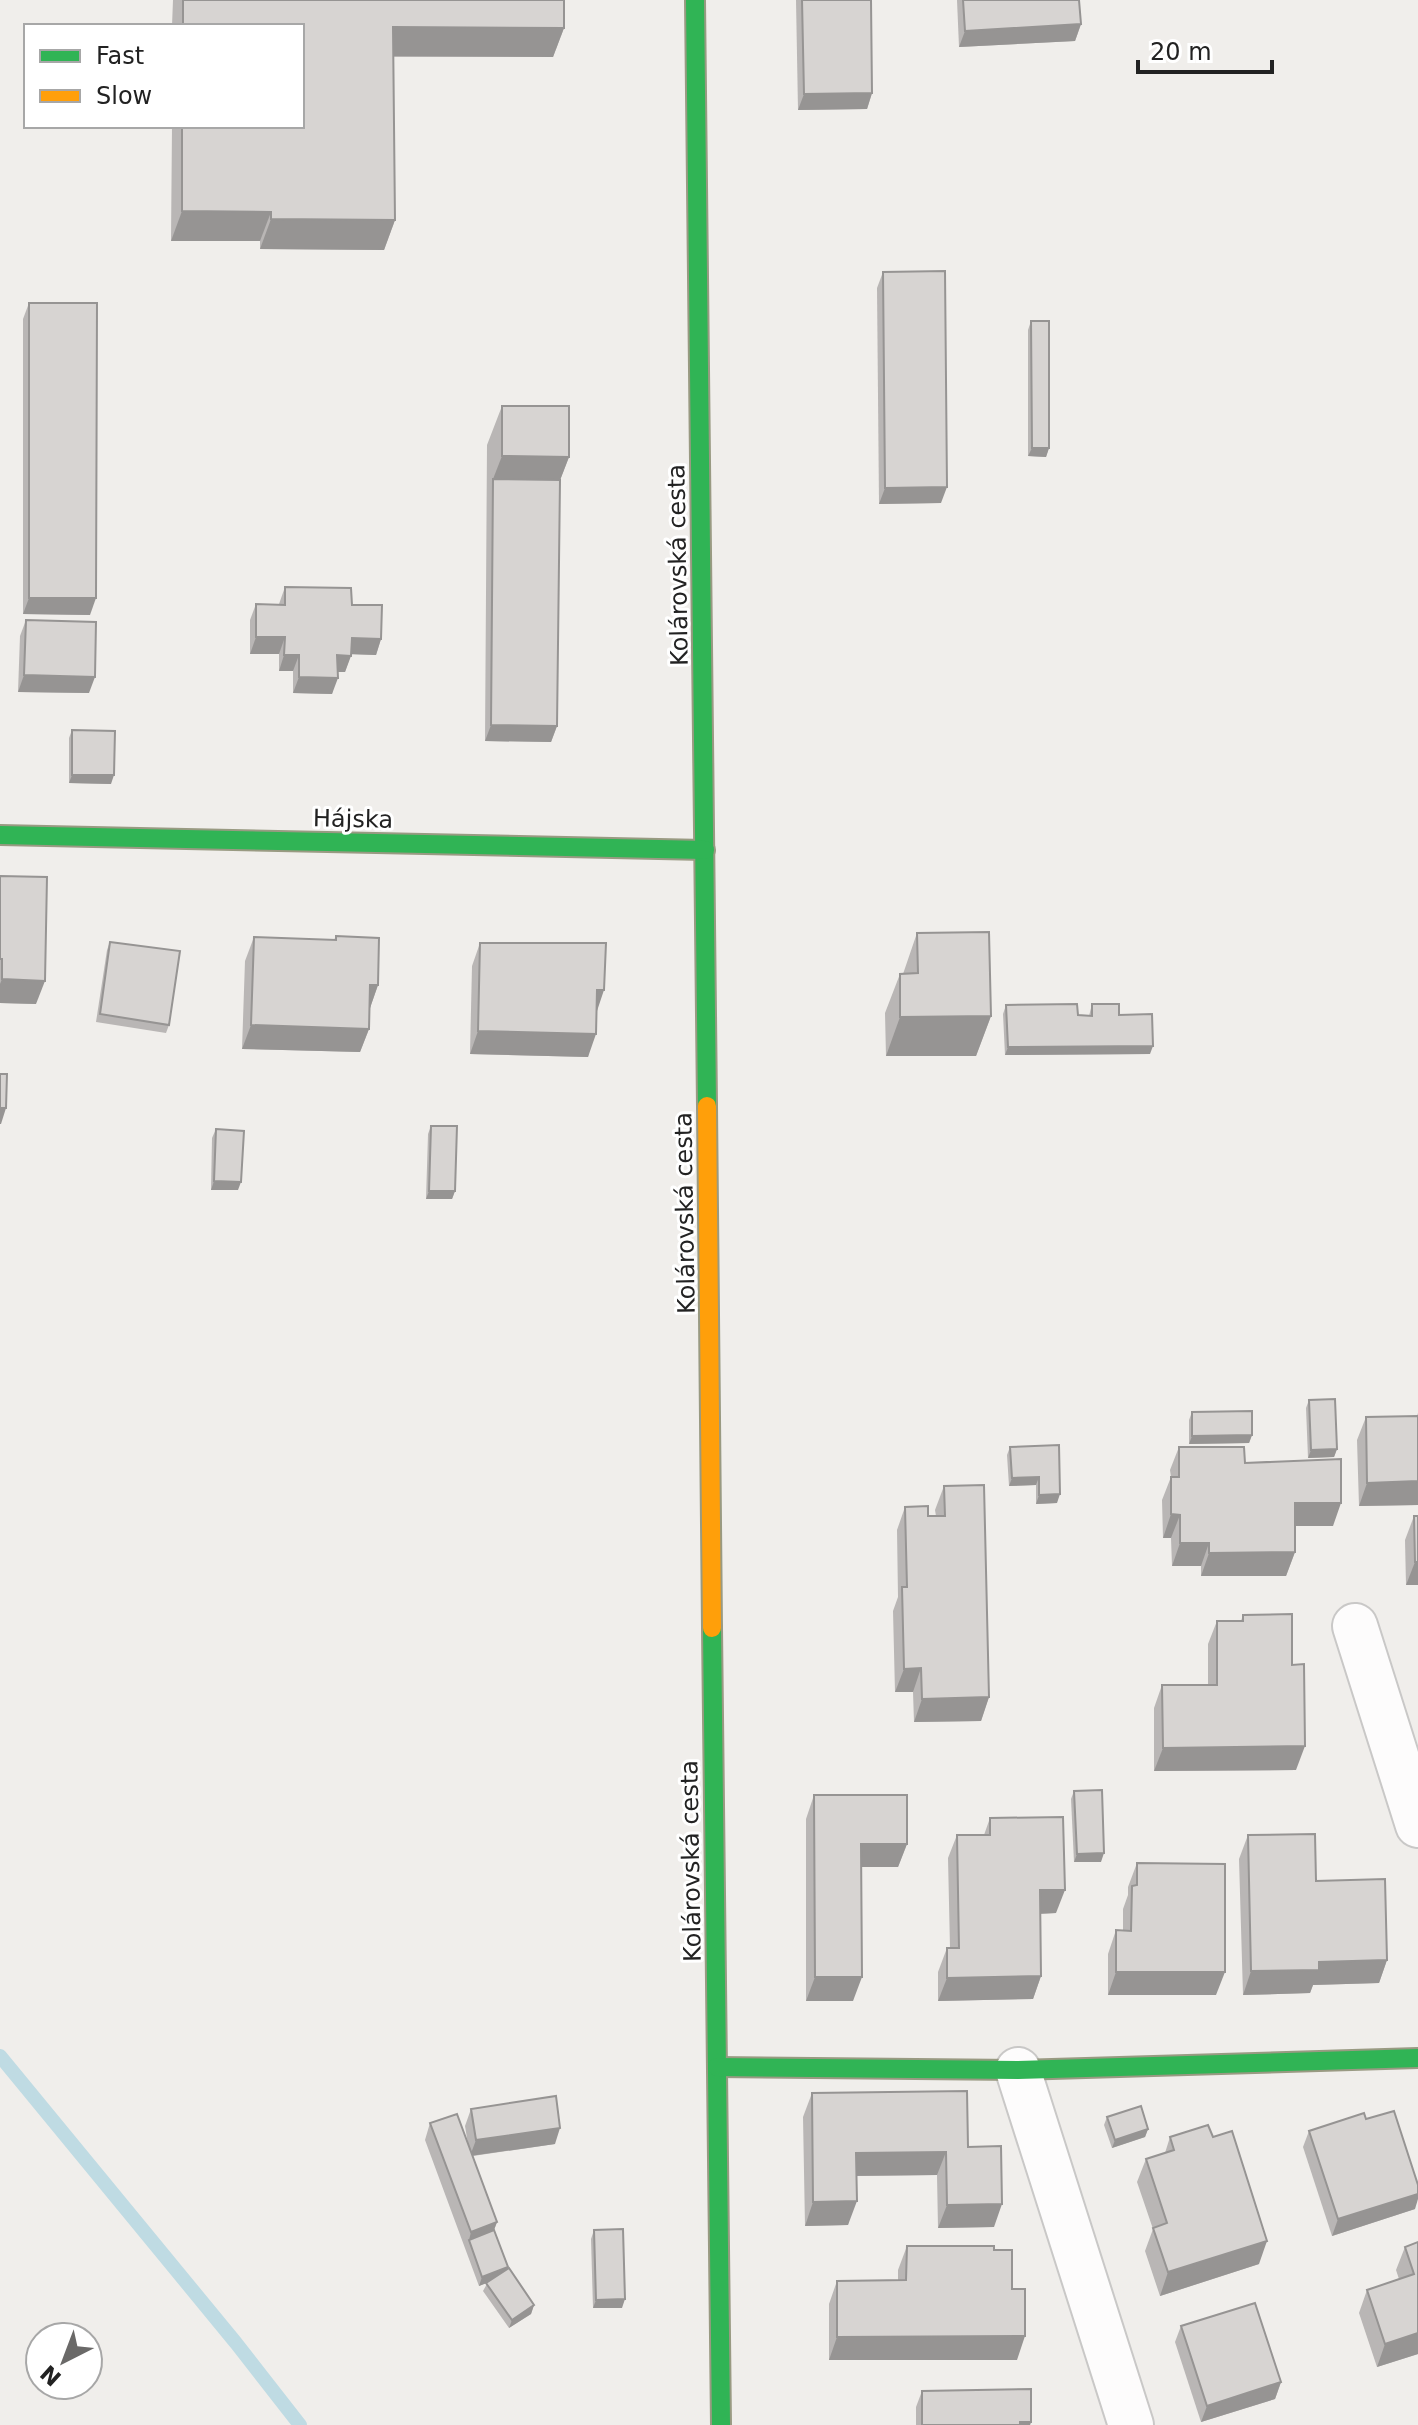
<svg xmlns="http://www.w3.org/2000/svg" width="1418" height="2425" font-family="'DejaVu Sans',sans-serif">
  <rect width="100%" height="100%" fill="#f0eeeb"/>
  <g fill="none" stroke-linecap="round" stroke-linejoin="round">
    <path stroke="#bfdbe3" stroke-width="14" d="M0 2056 236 2343 300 2425"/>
    <g stroke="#c9c8c7" stroke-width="48">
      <g id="street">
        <path d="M1355 1626 1418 1825"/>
        <path d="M1018 2070 1131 2425"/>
      </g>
    </g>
    <g stroke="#999a82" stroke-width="22">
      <g id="fast">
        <path d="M695 0 707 1106"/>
        <path d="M0 835 705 850"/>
        <path d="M712 1628 721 2425"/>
        <path d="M717 2067 1018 2070 1418 2058"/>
      </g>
    </g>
    <g stroke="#999a82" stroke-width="22">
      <path id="slow" d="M707 1106 712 1628"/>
    </g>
    <use href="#street" stroke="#fdfcfc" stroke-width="44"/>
    <use href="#fast" stroke="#30b455" stroke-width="18"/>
    <use href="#slow" stroke="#ff9f0a" stroke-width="18"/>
  </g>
  <g fill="#b9b6b5">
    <path d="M173 0H564V28L553 57H393L395 220 384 250 260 249V241H171L172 126H302V26H172Z"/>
    <path d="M796 0H871L872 93 867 109 798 110Z"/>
    <path d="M957 0H1079L1081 24 1075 41 959 47Z"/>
    <path d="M883 272 941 503 879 504 877 288Z"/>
    <path d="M29 303 90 615 23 614V319Z"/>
    <path d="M1031 321 1049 448 1046 457 1028 456V330Z"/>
    <path d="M502 406 569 457 560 480 557 726 551 742 485 741 487 445Z"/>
    <path d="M285 587 352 605 381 639 376 655 351 654 345 672H337L332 694 293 693V671H279V654H250V620L256 604H279Z"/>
    <path d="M26 620 89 693 18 692 20 636Z"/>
    <path d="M72 730 111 784 69 783V738Z"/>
    <path d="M0 876 36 1004 0 1003Z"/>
    <path d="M917 933 991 1016 976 1056H886L885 1013 900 974H903Z"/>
    <path d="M336 936 378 985 370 1008 369 1029 360 1052 242 1049 245 961 254 937 334 940Z"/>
    <path d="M110 942 169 1025 166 1033 96 1022 107 950Z"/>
    <path d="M480 943 597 1011 588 1057 470 1054 472 966Z"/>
    <path d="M1092 1004 1119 1015 1150 1054 1005 1055 1003 1014 1006 1005 1089 1016Z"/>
    <path d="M431 1126 455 1191 452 1199H426L428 1134Z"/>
    <path d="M216 1129 238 1190H211L212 1138Z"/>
    <path d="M1309 1400 1337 1449 1334 1457 1308 1458 1306 1408Z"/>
    <path d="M1192 1412 1252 1435 1249 1443 1189 1444V1420Z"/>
    <path d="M1418 1413V1505L1359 1506 1357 1440 1366 1417 1417 1416Z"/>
    <path d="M1059 1445 1057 1503 1036 1504V1485L1009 1486 1007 1455 1010 1447Z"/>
    <path d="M1179 1447 1245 1463 1333 1526H1295V1552L1286 1576H1201V1566H1172L1171 1538H1163L1162 1500 1171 1477 1170 1470Z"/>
    <path d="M944 1486 989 1697 981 1721 914 1722 913 1692H895L893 1611 898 1597 897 1530 905 1507 928 1516H936L935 1510Z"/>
    <path d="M1414 1516 1418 1585H1406L1405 1540Z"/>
    <path d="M1243 1615 1292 1665 1296 1770 1154 1771V1708L1162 1685H1208V1644L1217 1621H1241Z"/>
    <path d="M1074 1791 1101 1862H1074L1071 1799Z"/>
    <path d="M814 1795 907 1844 898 1867H861L853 2001H806V1819Z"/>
    <path d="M990 1818 1056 1913 1041 1914V1976L1033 1999 938 2001V1972L947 1948H950L948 1858 957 1835H984Z"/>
    <path d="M1248 1835 1316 1881 1387 1960 1379 1983 1313 1985 1310 1993 1243 1995 1239 1859Z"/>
    <path d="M1137 1863 1216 1995H1108V1954L1116 1930 1123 1931V1909L1128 1895V1887Z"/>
    <path d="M812 2093 968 2147 994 2227 938 2228 937 2175 856 2176 848 2225 805 2226 803 2117Z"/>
    <path d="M471 2109 555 2144 473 2156 497 2222 494 2230 508 2267 534 2305 531 2314 509 2328 483 2291 488 2282 479 2286 425 2140 430 2123 468 2144 465 2126Z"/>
    <path d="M1107 2117 1148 2129 1145 2137 1112 2148 1104 2125Z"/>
    <path d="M1366 2119 1415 2209 1332 2236 1303 2147 1309 2131Z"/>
    <path d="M1170 2137 1259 2264 1160 2296 1145 2251 1153 2229 1137 2182 1146 2159 1165 2153Z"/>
    <path d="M594 2230 622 2308H593L591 2239Z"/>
    <path d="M1418 2242V2354L1377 2367 1359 2313 1367 2290 1399 2279 1396 2270 1405 2247Z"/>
    <path d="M907 2246 994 2250 1012 2289 1017 2360H829V2304L837 2281 898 2280V2270Z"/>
    <path d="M1181 2326 1281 2382 1275 2399 1201 2422 1175 2342Z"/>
    <path d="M922 2391 1031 2422 1030 2425H916V2407Z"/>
  </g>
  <g fill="#969493">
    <path d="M1081 24 1075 41 959 47 965 31Z"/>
    <path d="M393 27 564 28 553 57 382 56Z"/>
    <path d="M872 93 867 109 798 110 804 94Z"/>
    <path d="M182 211 271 212 260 241H171Z"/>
    <path d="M271 219 395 220 384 250 260 249Z"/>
    <path d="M1032 448H1049L1046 457 1028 456Z"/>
    <path d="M502 456 569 457 554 496 493 479Z"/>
    <path d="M947 487 941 503 879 504 885 488Z"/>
    <path d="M29 598H96L90 615 23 614Z"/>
    <path d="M256 637H285L279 654H250Z"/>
    <path d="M352 638 381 639 376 655 346 654Z"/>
    <path d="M284 655H299L293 671H279Z"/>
    <path d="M337 655 351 656 345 672H331Z"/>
    <path d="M24 675 95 677 89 693 18 692Z"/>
    <path d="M299 677 338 678 332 694 293 693Z"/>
    <path d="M491 725 557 726 551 742 485 741Z"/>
    <path d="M72 775H114L111 784 69 783Z"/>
    <path d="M2 979 45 981 36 1004 0 1003V984Z"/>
    <path d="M370 985H378L370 1008Z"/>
    <path d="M597 990H604L596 1014Z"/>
    <path d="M991 1016 976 1056H886L900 1017Z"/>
    <path d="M251 1025 369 1029 360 1052 242 1049Z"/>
    <path d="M478 1031 596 1034 588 1057 470 1054Z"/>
    <path d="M1153 1046 1150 1054 1005 1055 1008 1047Z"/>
    <path d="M0 1108H6L1 1124H0Z"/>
    <path d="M214 1181 241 1182 238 1190H211Z"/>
    <path d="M429 1191H455L452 1199H426Z"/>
    <path d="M1252 1435 1249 1443 1189 1444 1192 1436Z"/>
    <path d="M1337 1449 1334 1457 1308 1458 1311 1450Z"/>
    <path d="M1039 1477 1036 1485 1009 1486 1012 1478Z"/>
    <path d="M1418 1481V1505L1359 1506 1367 1483Z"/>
    <path d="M1060 1494 1057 1503 1036 1504 1039 1495Z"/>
    <path d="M1295 1503H1341L1333 1526H1286Z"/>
    <path d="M1171 1514 1180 1515 1171 1538H1163Z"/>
    <path d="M1180 1543H1209L1201 1566H1172Z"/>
    <path d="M1295 1552 1286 1576H1201L1209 1553Z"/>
    <path d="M1415 1562H1418V1585H1406Z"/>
    <path d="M921 1668 913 1692H895L904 1669Z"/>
    <path d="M989 1697 981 1721 914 1722 922 1699Z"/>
    <path d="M1305 1746 1296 1770 1154 1771 1163 1748Z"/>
    <path d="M861 1844H907L898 1867H853Z"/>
    <path d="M1104 1853 1101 1862H1074L1077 1854Z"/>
    <path d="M1040 1890H1065L1056 1913 1032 1914Z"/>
    <path d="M1387 1960 1379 1983 1313 1985 1310 1993 1243 1995 1251 1971 1319 1962Z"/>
    <path d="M1116 1972H1225L1216 1995H1108Z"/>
    <path d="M1041 1976 1033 1999 938 2001 947 1978Z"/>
    <path d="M815 1977H862L853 2001H806Z"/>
    <path d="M560 2128 555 2144 470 2156 476 2140Z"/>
    <path d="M1148 2129 1145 2137 1112 2148 1115 2140Z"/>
    <path d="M946 2152 937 2175 847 2176 856 2153Z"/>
    <path d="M1418 2194V2199L1415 2209 1332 2236 1338 2219Z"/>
    <path d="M857 2201 848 2225 805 2226 813 2202Z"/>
    <path d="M1002 2204 994 2227 938 2228 947 2205Z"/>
    <path d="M497 2222 491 2238 469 2240 471 2232Z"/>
    <path d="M1267 2241 1259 2264 1160 2296 1168 2272Z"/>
    <path d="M508 2267 505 2276 479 2286 482 2277Z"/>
    <path d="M625 2299 622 2308H593L596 2300Z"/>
    <path d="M534 2305 531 2314 509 2328 512 2320Z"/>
    <path d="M1418 2333V2354L1377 2367 1385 2344Z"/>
    <path d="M1025 2336 1017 2360H829L837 2337Z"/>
    <path d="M1281 2382 1275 2399 1201 2422 1207 2406Z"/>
    <path d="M1020 2422H1031L1030 2425H1019Z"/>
  </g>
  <g fill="#d7d4d2" stroke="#969493" stroke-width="2">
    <path d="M183 0H564V28L393 27 395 220 271 219V212L182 211V126H302V26H183Z"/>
    <path d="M802 0H871L872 93 804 94Z"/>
    <path d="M963 0H1079L1081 24 965 31Z"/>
    <path d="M945 271 947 487 885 488 883 272Z"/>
    <path d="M29 303H97L96 598H29Z"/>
    <path d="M1031 321H1049V448H1032Z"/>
    <path d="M502 406H569V457L502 456Z"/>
    <path d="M493 479 560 480 557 726 491 725Z"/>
    <path d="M285 587 351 588 352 605H382L381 639 352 638 351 656 337 655 338 678 299 677V655H284L285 637H256V604L285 605Z"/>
    <path d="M26 620 96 622 95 677 24 675Z"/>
    <path d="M72 730 115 731 114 775H72Z"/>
    <path d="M0 876 47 877 45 981 2 979V959H0Z"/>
    <path d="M989 932 991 1016 900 1017V974L918 973 917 933Z"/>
    <path d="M336 936 379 938 378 985H370L369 1029 251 1025 254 937 336 940Z"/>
    <path d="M110 942 180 951 169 1025 100 1014Z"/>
    <path d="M480 943H606L604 990H597L596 1034 478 1031Z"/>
    <path d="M1077 1004 1078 1015 1092 1016V1004H1119V1015L1152 1014 1153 1046 1008 1047 1006 1005Z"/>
    <path d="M0 1074H7L6 1108H0Z"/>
    <path d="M431 1126H457L455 1191H429Z"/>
    <path d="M216 1129 244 1131 241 1182 214 1181Z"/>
    <path d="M1335 1399 1337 1449 1311 1450 1309 1400Z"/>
    <path d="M1252 1411V1435L1192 1436V1412Z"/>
    <path d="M1418 1416V1481L1367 1483 1366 1417Z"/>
    <path d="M1059 1445 1060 1494 1039 1495V1477L1012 1478 1010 1447Z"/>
    <path d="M1179 1447H1244L1245 1463 1341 1459V1503H1295V1552L1209 1553V1543H1180V1515L1171 1514V1477H1179Z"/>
    <path d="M984 1485 989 1697 922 1699 921 1668 904 1669 902 1587H907L905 1507 928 1506V1516H945L944 1486Z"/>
    <path d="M1414 1516H1418V1562H1415Z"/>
    <path d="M1292 1614V1665L1304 1664 1305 1746 1163 1748 1162 1685H1217V1621H1243V1615Z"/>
    <path d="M1102 1790 1104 1853 1077 1854 1074 1791Z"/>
    <path d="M814 1795H907V1844H861L862 1977H815Z"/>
    <path d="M1063 1817 1065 1890H1040L1041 1976 947 1978V1948H959L957 1835H990V1818Z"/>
    <path d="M1315 1834 1316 1881 1385 1879 1387 1960 1319 1962V1970L1251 1971 1248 1835Z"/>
    <path d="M1137 1863 1225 1864V1972H1116V1930L1131 1931 1132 1886 1137 1885Z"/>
    <path d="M967 2091 968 2147 1001 2146 1002 2204 947 2205 946 2152 856 2153 857 2201 813 2202 812 2093Z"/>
    <path d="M556 2096 560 2128 476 2140 471 2109Z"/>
    <path d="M1141 2106 1148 2129 1115 2140 1107 2117Z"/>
    <path d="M1394 2111 1418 2185V2194L1338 2219 1309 2131 1364 2113 1366 2119Z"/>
    <path d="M457 2114 497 2222 471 2232 430 2123Z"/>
    <path d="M1208 2125 1213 2137 1232 2131 1267 2241 1168 2272 1153 2228 1167 2223 1146 2159 1174 2150 1170 2137Z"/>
    <path d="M623 2229 625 2299 596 2300 594 2230Z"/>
    <path d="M494 2230 508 2267 482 2277 469 2240Z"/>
    <path d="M1418 2242V2333L1385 2344 1367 2290 1414 2274 1405 2247Z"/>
    <path d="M907 2246H994V2250H1012V2289H1025V2336L837 2337V2281L906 2280Z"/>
    <path d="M509 2268 534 2305 512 2320 486 2283Z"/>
    <path d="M1255 2303 1281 2382 1207 2406 1181 2326Z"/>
    <path d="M1031 2389V2422H1020V2425H922V2391Z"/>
  </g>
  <g text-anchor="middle" stroke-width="6" stroke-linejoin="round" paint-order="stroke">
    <g font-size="24" fill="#222" stroke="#fff">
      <text transform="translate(678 565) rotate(-91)" y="8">Kolárovská cesta</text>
      <text transform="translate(353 819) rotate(1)" y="8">Hájska</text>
      <text transform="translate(685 1213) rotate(-91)" y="8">Kolárovská cesta</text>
      <text transform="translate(691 1861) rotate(-91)" y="8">Kolárovská cesta</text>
    </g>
  </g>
  <rect x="24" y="24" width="280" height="104" fill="#ffffff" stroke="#a7a7a7" stroke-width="2"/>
  <rect x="40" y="50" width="40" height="12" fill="#30b455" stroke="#a7a7a7" stroke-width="2"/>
  <text x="96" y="64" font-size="24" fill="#222222">Fast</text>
  <rect x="40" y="90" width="40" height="12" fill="#ff9f0a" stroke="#a7a7a7" stroke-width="2"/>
  <text x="96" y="104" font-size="24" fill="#222222">Slow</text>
  <g transform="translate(64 2361) rotate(222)"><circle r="38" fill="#ffffff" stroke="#a7a7a7" stroke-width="2"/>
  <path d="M0-6L14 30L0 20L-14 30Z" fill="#6a6968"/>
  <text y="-12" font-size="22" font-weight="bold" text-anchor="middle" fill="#222222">N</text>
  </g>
  <path d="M1138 60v12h134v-12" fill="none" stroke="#222222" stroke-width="4"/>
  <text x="1150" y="60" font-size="24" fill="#222222" stroke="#ffffff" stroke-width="6" paint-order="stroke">20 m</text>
</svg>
